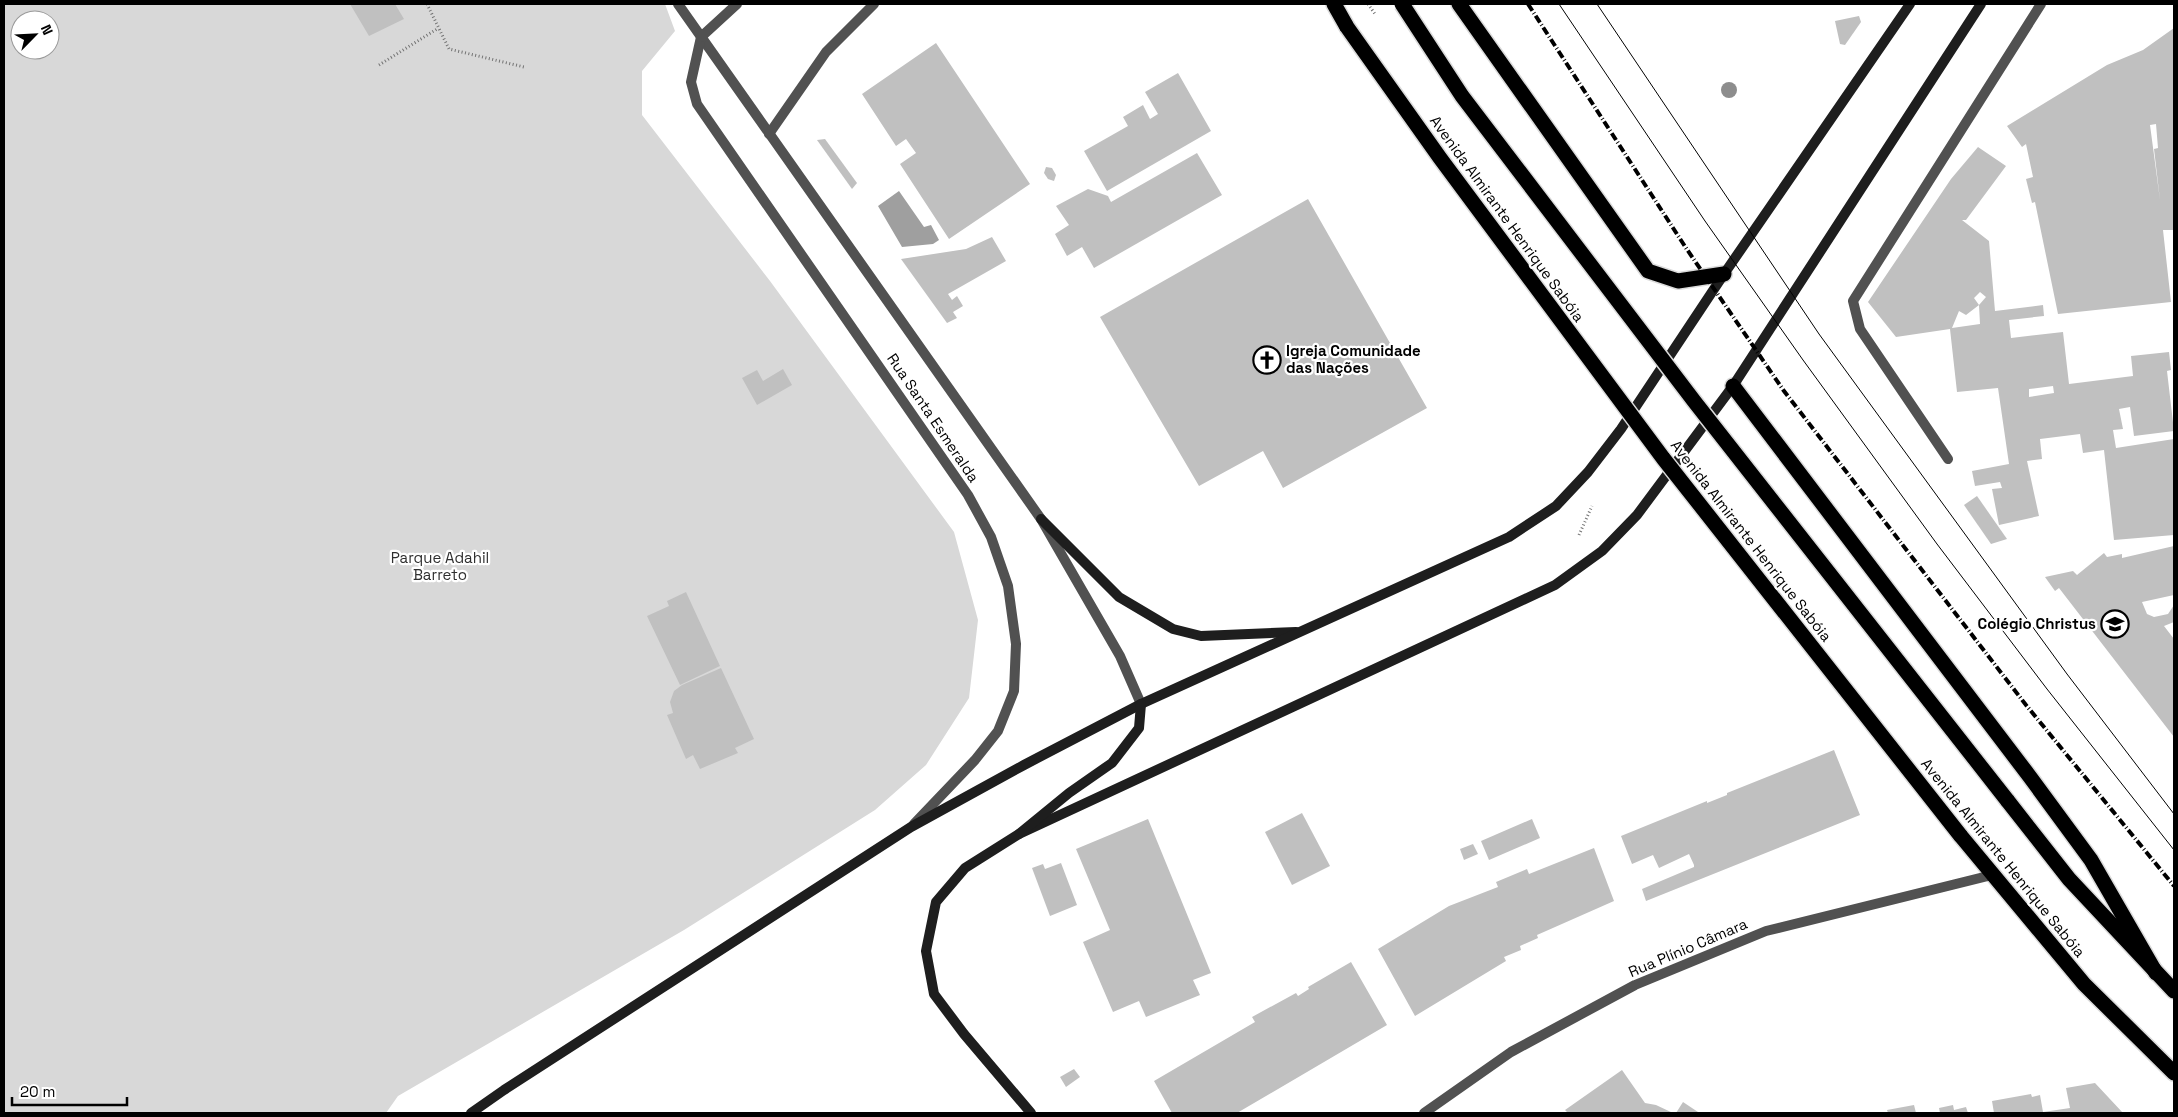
<svg xmlns="http://www.w3.org/2000/svg" width="2178" height="1117" font-family="'Space Grotesk',sans-serif">
  <rect width="100%" height="100%" fill="#fff"/>
  <path fill="#d8d8d8" fill-rule="evenodd" d="M4 4H665L675 31 642 71V115L770 281 954 532 978 620 969 698 926 765 875 810 684 930 398 1096 386 1113H4ZM20 20H50V50H20Z"/>
  <path fill="#9f9f9f" d="M899 191 924 227 931 225 939 240 933 244 902 247 878 206Z"/>
  <g fill="#c0c0c0" fill-rule="evenodd">
    <path d="M350 4H395L404 19 369 36Z"/>
    <path d="M1859 16 1861 22 1845 45 1840 44 1835 21Z"/>
    <path d="M2174 28V230H2163L2171 302 2058 314 2035 202 2032 203 2026 179 2033 177 2026 144 2022 147 2007 126 2107 65 2143 50ZM2156 124 2158 148 2154 149 2160 200 2150 125Z"/>
    <path d="M936 43 1030 184 949 239 900 164 916 153 906 139 896 146 862 94Z"/>
    <path d="M1178 73 1211 131 1107 191 1084 151 1128 126 1123 117 1143 105 1150 119 1158 114 1145 92Z"/>
    <path d="M825 139 857 183 852 189 817 140Z"/>
    <path d="M1978 147 2006 166 1966 220H1962L1989 241 1995 311 2043 305 2044 316 2009 320 2011 338 2063 332 2069 384 2133 376 2131 356 2169 352 2171 370 2167 371 2174 431 2134 436 2130 407 2119 409 2123 429 2113 430 2116 448 2174 439V535L2114 540 2104 450 2083 453 2080 434 2040 439 2042 459 2027 461 2039 516 1999 525 1992 489 2002 488 2000 482 1975 486 1972 471 2009 464 1998 388 1957 392 1950 329 1896 337 1868 302 1951 179ZM1980 292 1986 297 1979 305 1980 324 1952 328 1959 311 1966 315 1979 305 1974 298ZM2053 386 2054 393 2029 397V389Z"/>
    <path d="M1197 153 1222 195 1094 268 1082 247 1067 256 1055 234 1069 225 1056 206 1088 189 1108 196 1111 202Z"/>
    <path d="M1046 167 1052 168 1056 175 1054 181 1048 179 1044 173Z"/>
    <path d="M1308 199 1427 408 1283 488 1263 451 1199 486 1100 317Z"/>
    <path d="M992 237 1006 261 948 294 952 300 957 296 963 306 953 312 957 318 947 323 901 259 966 249Z"/>
    <path d="M783 369 792 385 757 405 742 378 757 370 763 381Z"/>
    <path d="M1977 496 2007 539 1991 544 1964 505Z"/>
    <path d="M2174 546V595L2142 602 2147 614 2154 617 2168 614 2174 605V622L2164 626 2174 639V737L2059 588 2055 591 2045 577 2073 571 2077 575 2104 553 2107 557 2122 554V558Z"/>
    <path d="M686 592 720 666 680 685 647 616 669 606 667 601Z"/>
    <path d="M721 668 754 739 735 748 738 753 700 769 693 755 686 759 667 715 673 713 670 702 674 691 682 685Z"/>
    <path d="M1834 750 1860 815 1646 901 1642 889 1694 867V865L1689 854 1659 868 1653 855 1632 864 1621 836 1707 801V803L1727 795V793Z"/>
    <path d="M1302 813 1330 866 1292 885 1265 832Z"/>
    <path d="M1148 819 1211 973 1193 980 1200 995 1146 1017 1139 1001 1113 1012 1083 942 1110 930 1076 849Z"/>
    <path d="M1532 819 1540 838 1489 860 1481 841Z"/>
    <path d="M1473 844 1478 854 1464 860 1460 849Z"/>
    <path d="M1594 848 1614 901 1537 935 1538 938 1520 946 1521 950 1504 957 1506 961 1415 1016 1378 949 1449 906 1498 887 1496 882 1527 869 1529 874Z"/>
    <path d="M1061 863 1077 905 1050 916 1032 868 1043 864 1045 869Z"/>
    <path d="M1351 962 1387 1025 1237 1113H1172L1154 1081 1255 1022 1252 1017 1296 993 1298 996 1309 989 1308 987Z"/>
    <path d="M1074 1069 1080 1077 1066 1087 1060 1077Z"/>
    <path d="M1622 1070 1645 1103 1656 1105 1673 1113H1568L1565 1110Z"/>
    <path d="M2095 1083 2123 1113H1994L1992 1101 2031 1094 2032 1097 2040 1095 2043 1112 2070 1108 2066 1088Z"/>
    <path d="M1683 1102 1698 1112 1697 1113H1676Z"/>
    <path d="M1914 1105 1916 1113H1888L1887 1110Z"/>
    <path d="M1953 1105 1954 1110 1966 1107 1968 1113H1940L1939 1108Z"/>
  </g>
  <g fill="none" stroke-linecap="round" stroke-linejoin="round">
    <g stroke="#dbdbdb" stroke-width="18">
      <g id="highway">
        <path d="M1334 4 1347 27"/>
        <path d="M1459 4 1648 271 1678 281 1724 274"/>
        <path d="M1733 386 2030 777 2091 860 2156 973"/>
        <path d="M2007 800 2069 879 2174 991"/>
        <path d="M1960 835 2084 984 2174 1073"/>
      </g>
    </g>
    <g stroke="#737373" stroke-width="3" stroke-dasharray="1 2.5" stroke-linecap="butt">
      <path d="M427 4 449 49 524 67"/>
      <path d="M379 65 437 29"/>
      <path d="M1579 535 1592 506"/>
    </g>
    <path stroke="#515151" stroke-width="10" d="M1948 459 1860 329 1853 301 2041 4"/>
    <g stroke="#515151" stroke-width="10">
      <path d="M678 4 1041 519 1120 656 1141 704"/>
      <path d="M701 37 691 82 697 104 968 495 991 537 1008 586 1016 644 1014 691 998 731 975 760 914 824"/>
      <path d="M701 37 737 4"/>
      <path d="M769 134 826 52 874 4"/>
      <path d="M1424 1113 1511 1052 1635 985 1766 931 1992 875"/>
    </g>
    <g stroke="#1e1e1e" stroke-width="10">
      <path d="M1041 519 1119 597 1173 629 1201 636 1296 632"/>
      <path d="M1019 834 1555 585 1602 551 1637 515 1733 386 1981 4"/>
      <path d="M471 1113 504 1090 911 827 1024 765 1141 704 1509 537 1556 506 1588 472 1621 429 1724 274 1910 4"/>
      <path d="M1031 1113 964 1034 934 994 926 951 936 902 965 868 1019 834 1069 793 1112 763 1139 728 1141 704"/>
    </g>
    <use href="#highway" stroke="#000" stroke-width="15"/>
    <g stroke="#000" stroke-width="1">
      <path d="M1559 4 1705 221 1803 360 1937 544 2047 689 2174 850"/>
      <path d="M1597 4 1819 334 2067 674 2174 814"/>
    </g>
    <path stroke="#000" stroke-width="4" stroke-dasharray="8 2.5 1 2.5" stroke-linecap="butt" d="M1528 4 1686 248 1784 391 2026 705 2174 886"/>
    <g stroke="#dbdbdb" stroke-width="18" stroke-linecap="butt">
      <g id="highway-bridge">
        <path d="M1402 4 1462 96 1694 401 2007 800"/>
        <path d="M1347 27 1440 158 1663 458 1960 835"/>
      </g>
    </g>
    <path stroke="#737373" stroke-width="3" stroke-dasharray="1 2.5" stroke-linecap="butt" d="M1368 4 1375 14"/>
    <use href="#highway-bridge" stroke="#000" stroke-width="15"/>
  </g>
  <circle fill="#8d8d8d" cx="1729" cy="90" r="8"/>
  <defs>
    <g id="church-ring" transform="scale(1.4375)"><circle r="9.5" fill="#fff" stroke="#000" stroke-width="1.5"/><path d="M-1.2-6h2.4v3.5h3.3v2.4h-3.3V6h-2.4V-.1h-3.3v-2.4h3.3Z" fill="#000"/></g>
    <g id="school-ring" transform="scale(1.4375)"><circle r="9.5" fill="#fff" stroke="#000" stroke-width="1.5"/><path d="M0-5L7-2L0 1L-7-2ZM-4 1L0 2.5L4 1V4Q0 6-4 4Z" fill="#000"/></g>
  </defs>
  <g fill-rule="evenodd">
    <use href="#church-ring" x="1267" y="360"/>
    <use href="#school-ring" x="2115" y="624"/>
  </g>
  <g text-anchor="middle" stroke-width="4.5" stroke-linejoin="round" paint-order="stroke">
    <g font-size="15" fill="#000" stroke="#fff">
      <text transform="translate(1507 219) rotate(54)" y="5">Avenida Almirante Henrique Sabóia</text>
      <text transform="translate(933 418) rotate(56)" y="5">Rua Santa Esmeralda</text>
      <text transform="translate(1751 541) rotate(52)" y="5">Avenida Almirante Henrique Sabóia</text>
      <text transform="translate(2003 858) rotate(51)" y="5">Avenida Almirante Henrique Sabóia</text>
      <text transform="translate(1688 948) rotate(-23)" y="5">Rua Plínio Câmara</text>
    </g>
    <g font-size="15" font-weight="bold" fill="#000" stroke="#fff" text-anchor="start">
      <text x="1286" y="356">Igreja Comunidade<tspan x="1286" dy="17">das Nações</tspan></text>
      <text x="2096" y="629" text-anchor="end">Colégio Christus</text>
    </g>
    <g font-size="15" fill="#2f2f2f" stroke="#fff">
      <text x="440" y="563">Parque Adahil<tspan x="440" dy="17">Barreto</tspan></text>
    </g>
  </g>
  <rect width="2178" height="1117" fill="none" stroke="#000000" stroke-width="10"/>
  <g transform="translate(35 35) rotate(66)"><circle r="24" fill="#ffffff" stroke="#999999"/>
  <path d="M0-4L9 19L0 12L-9 19Z" fill="#000000"/>
  <text y="-8" font-size="14" font-weight="bold" text-anchor="middle" fill="#000000">N</text>
  </g>
  <path d="M12 1097v8h115v-8" fill="none" stroke="#000000" stroke-width="2.5"/>
  <text x="20" y="1097" font-size="15" fill="#000000" stroke="#ffffff" stroke-width="4" paint-order="stroke">20 m</text>
</svg>
